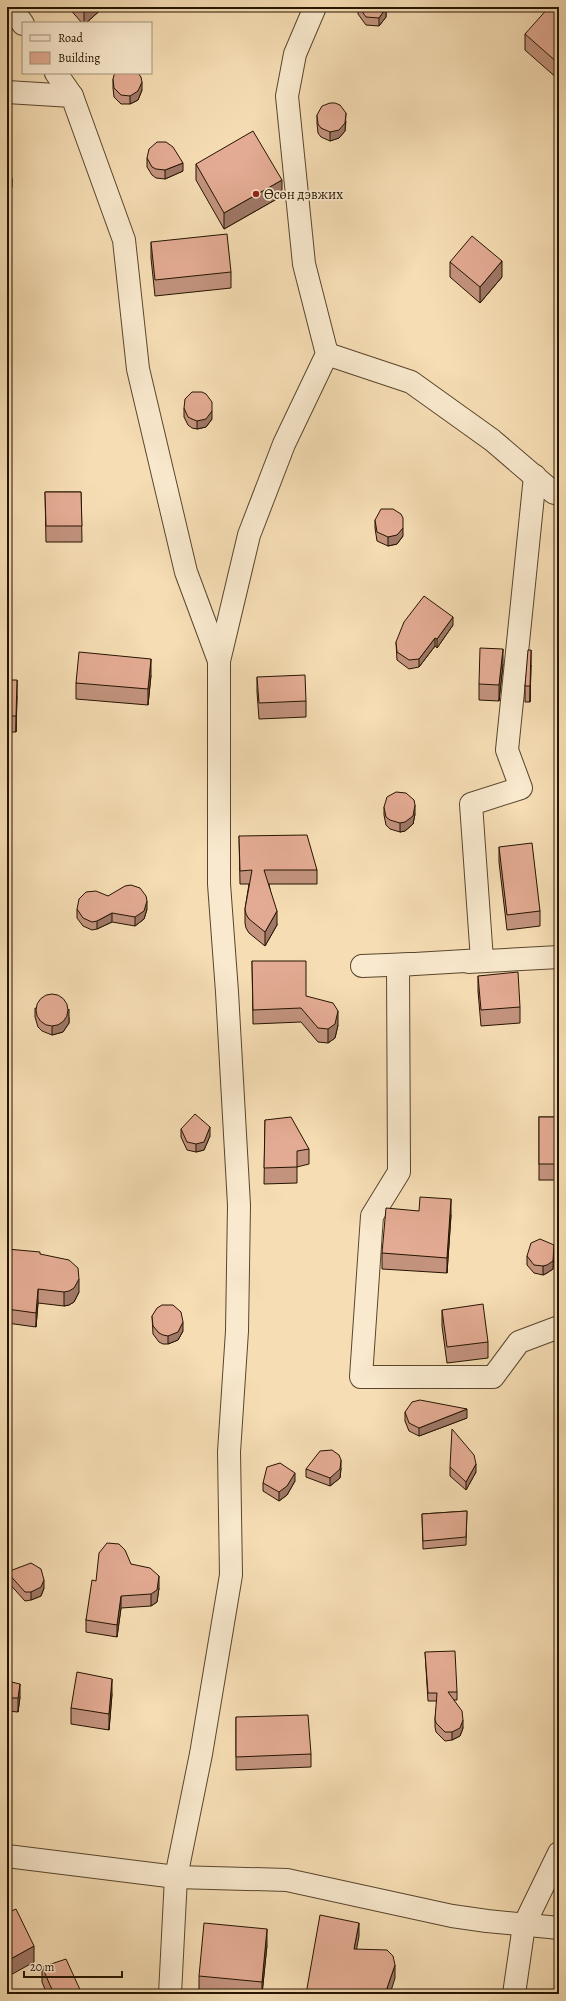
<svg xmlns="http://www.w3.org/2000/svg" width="566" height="2001" font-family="Alegreya,serif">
  <rect width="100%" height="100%" fill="#f6ddb4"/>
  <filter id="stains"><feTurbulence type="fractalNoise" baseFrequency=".005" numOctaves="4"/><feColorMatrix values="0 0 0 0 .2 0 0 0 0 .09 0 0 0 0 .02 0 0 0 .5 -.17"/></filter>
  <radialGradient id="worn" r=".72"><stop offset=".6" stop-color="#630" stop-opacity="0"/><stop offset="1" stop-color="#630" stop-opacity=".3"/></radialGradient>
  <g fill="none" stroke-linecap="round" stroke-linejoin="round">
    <g stroke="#59462d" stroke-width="24">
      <g id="street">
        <path d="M11 7 23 24"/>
        <path d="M56 73 72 96"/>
        <path d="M7 92 72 96 124 240 138 369 186 572 219 661V884L227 992 239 1205 237 1331 229 1452 231 1575 201 1754 176 1877 170 1994"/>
        <path d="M327 354 411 382 492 440 554 493 559 492"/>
        <path d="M535 476 507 750 521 788 471 804 482 960 398 965 399 1172 372 1216 361 1377H493L519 1342 559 1327"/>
        <path d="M219 661 249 535 284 444 327 354 304 264 287 96 295 54 315 7"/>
        <path d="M468 962 559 957"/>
        <path d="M362 966 412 964"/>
        <path d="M7 1856 176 1877 287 1880 452 1916 487 1921 559 1928"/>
        <path d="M514 1994 524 1925 559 1853"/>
      </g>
    </g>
    <use href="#street" stroke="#f9e9ce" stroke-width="22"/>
  </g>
  <g fill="#c3937e" stroke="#251400">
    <path d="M68 7H104L86 23H82Z"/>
    <path d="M358 7H386V17L379 26 366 25 358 14Z"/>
    <path d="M559 10V80L525 50V34Z"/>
    <path d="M113 79 142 90 138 100 130 104H121L114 97 113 88Z"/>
    <path d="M317 115 346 121 345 131 339 138 330 141 321 137 318 133 317 123Z"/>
    <path d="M147 158 183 171 165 179 156 178 152 175 147 167Z"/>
    <path d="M196 164 282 196 224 229 196 180Z"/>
    <path d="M151 242 231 272V288L155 296 151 258Z"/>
    <path d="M450 262 502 277 480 303 450 277Z"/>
    <path d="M184 408 212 419 206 427 197 429 192 428 188 425 184 417Z"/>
    <path d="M45 492H81L82 542H46Z"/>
    <path d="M375 520 403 536 397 544 388 546 377 541 375 528Z"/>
    <path d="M453 625 437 648 435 646 419 667 409 669 397 660 396 642Z"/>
    <path d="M559 637V654L557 653V644Z"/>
    <path d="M503 664 499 701 479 700V684Z"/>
    <path d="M531 665 530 702H525V686Z"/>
    <path d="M151 675 148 705 76 699V683Z"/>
    <path d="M257 677 306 701V717L259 719 257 692Z"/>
    <path d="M7 680 17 696 16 732H7Z"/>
    <path d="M384 807 415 814 413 824 405 831 400 832 390 829 386 825 384 815Z"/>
    <path d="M239 836 317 870V884H269L277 925 265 946 249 933 246 928 245 923V909L249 884H240Z"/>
    <path d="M499 847 540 911V926L507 930 499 862Z"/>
    <path d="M108 896 147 909 144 919 135 926 112 922 97 929 92 930 83 926 77 918V909Z"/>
    <path d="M252 961 306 996 338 1025 335 1038 328 1043 318 1042 301 1022 253 1024Z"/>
    <path d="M478 976 520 1007V1023L481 1026 478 991Z"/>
    <path d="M35 1008 69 1017V1023L63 1032 52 1035 42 1031 38 1027 35 1017Z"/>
    <rect x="539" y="1117" width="20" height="63"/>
    <path d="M265 1120 309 1149V1164L297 1167V1183L264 1184Z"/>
    <path d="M181 1129 210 1136 204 1150 196 1152 187 1150 181 1137Z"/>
    <path d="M451 1215 447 1273 382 1269V1253Z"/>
    <path d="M7 1249 40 1254 79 1292 74 1302 69 1305 64 1306 38 1303 36 1327 7 1323Z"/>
    <path d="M554 1253 553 1269 547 1273 543 1275 534 1273 527 1265V1256Z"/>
    <path d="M442 1310 488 1342V1358L447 1363 442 1326Z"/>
    <path d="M152 1316 183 1331 178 1340 168 1344H163L159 1342 153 1334Z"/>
    <path d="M405 1412 467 1418 419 1436 409 1431 405 1421Z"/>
    <path d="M450 1467 476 1472 466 1490 450 1476Z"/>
    <path d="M341 1468 340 1478 330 1486 306 1477V1469Z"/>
    <path d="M295 1481 287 1495 279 1501 263 1491V1483Z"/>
    <path d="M467 1511 466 1545 423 1549 422 1514Z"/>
    <path d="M131 1564 159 1588 157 1602 151 1606 121 1608 117 1637 86 1632V1620L96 1581Z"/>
    <path d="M7 1568 9 1571 44 1588 41 1596 31 1600 25 1601 7 1581Z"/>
    <path d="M425 1652 457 1692V1700H454L463 1728 460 1736 452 1740 445 1741 436 1732 435 1727V1719L437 1701H428Z"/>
    <path d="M7 1681 20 1697 18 1712 7 1711Z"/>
    <path d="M112 1694 109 1730 71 1724V1708Z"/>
    <path d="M236 1717 311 1754V1767L236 1770Z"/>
    <path d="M267 1945 262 1994H220L199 1992V1976Z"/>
    <path d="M42 1967 82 1994H47L42 1982Z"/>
  </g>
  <g fill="#9f7867" stroke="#251400">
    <path d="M86 7H104L86 23H84V9Z"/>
    <path d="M386 8V17L379 26V18Z"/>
    <path d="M142 82V90L138 100 130 104V96Z"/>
    <path d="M346 113 345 131 339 138 330 141V132Z"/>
    <path d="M183 163V171L165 179V170Z"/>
    <path d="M12 179V187L7 196V188Z"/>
    <path d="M282 180V196L224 229V213Z"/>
    <path d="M502 261V277L480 303V287Z"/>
    <path d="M212 411V419L206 427 197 429V421Z"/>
    <path d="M403 528V536L397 544 388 546V537Z"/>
    <path d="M453 617V625L437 648V639Z"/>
    <path d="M435 638V646L419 667V659Z"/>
    <path d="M503 649V664L499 701V685Z"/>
    <path d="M531 650V665L530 702V686Z"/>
    <path d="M151 659V675L148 705V689Z"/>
    <path d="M17 680V696L16 732V716Z"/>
    <path d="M415 805V814L413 824 405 831 400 832V823Z"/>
    <path d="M147 901V909L144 919 135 926V917Z"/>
    <path d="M277 911V925L265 946V932Z"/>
    <path d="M112 913V922L97 929V921Z"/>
    <path d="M69 1009V1023L63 1032 52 1035V1027Z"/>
    <path d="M338 1011V1025L335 1038 328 1043V1029Z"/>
    <path d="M210 1127V1136L204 1150 196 1152V1144Z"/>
    <path d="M451 1199V1215L447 1273V1258Z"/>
    <path d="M554 1245 553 1269 547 1273 543 1275V1266Z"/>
    <path d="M79 1279V1292L74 1302 69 1305 64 1306V1292Z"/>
    <path d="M38 1289V1303L36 1327V1313Z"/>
    <path d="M183 1322V1331L178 1340 168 1344V1336Z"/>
    <path d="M467 1409V1418L419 1436V1428Z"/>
    <path d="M341 1460V1468L340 1478 330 1486V1478Z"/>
    <path d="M476 1464V1472L466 1490V1482Z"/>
    <path d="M295 1473V1481L287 1495 279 1501V1492Z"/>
    <path d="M159 1576V1588L157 1602 151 1606V1594Z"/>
    <path d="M44 1580V1588L41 1596 31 1600V1592Z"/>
    <path d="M121 1596V1608L117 1637V1625Z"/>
    <path d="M112 1679V1694L109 1730V1714Z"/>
    <path d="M20 1684V1697L18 1712V1698Z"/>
    <path d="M463 1720V1728L460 1736 452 1740V1732Z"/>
    <path d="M359 1923V1936L354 1963V1949Z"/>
    <path d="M267 1929V1945L262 1994V1982Z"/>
    <path d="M34 1946V1962L7 1977V1961Z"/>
    <path d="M395 1965V1978L390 1994H385Z"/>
  </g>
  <g fill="#e3ab93" stroke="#251400">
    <path d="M82 7H86L84 9Z"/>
    <path d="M359 7H386V8L379 18 366 17Z"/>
    <path d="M549 7H555L559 10V64L525 34Z"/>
    <path d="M116 73H138L141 77 142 82 138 91 130 96 121 95 114 88 113 79 114 75Z"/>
    <path d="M330 103H335L340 105 346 113 345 123 339 130 330 132 321 128 318 124 317 115 322 106Z"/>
    <path d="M253 131 282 180 224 213 196 164Z"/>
    <path d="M157 142H166L173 147 183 163 165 170 156 169 152 167 147 158 149 149Z"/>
    <path d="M7 168 9 170 12 179 7 188Z"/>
    <path d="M227 234 231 272 155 280 151 242Z"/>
    <path d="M472 236 502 261 480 287 450 262Z"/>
    <path d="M192 392H202L206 394 212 402V411L206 419 197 421 192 419 188 417 184 408 185 399Z"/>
    <path d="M45 492H81L82 526H46Z"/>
    <path d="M381 509H393L401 514 403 518V528L397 535 388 537 377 532 375 520Z"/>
    <path d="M424 596 453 617 437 639 435 638 419 659 409 660 397 652 396 642 404 622Z"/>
    <path d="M559 637V645L557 644Z"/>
    <path d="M480 648 503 649 499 685 479 684Z"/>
    <path d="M528 650H531L530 686H525Z"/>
    <path d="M79 652 151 659 148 689 76 683Z"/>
    <path d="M305 675 306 701 259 703 257 677Z"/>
    <path d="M7 680H17L16 716H7Z"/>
    <path d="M396 792 406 793 414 800 415 805 413 816 405 822 400 823 390 820 386 817 384 807 387 797Z"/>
    <path d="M307 835 317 870H264L277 911 265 932 249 919 246 914 245 909 252 870 240 871 239 836Z"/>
    <path d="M532 843 540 911 507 915 499 847Z"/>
    <path d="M131 885 140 888 146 896 147 901 144 911 135 917 112 913 97 921 92 922 83 918 77 909 79 899 86 892 96 891 108 896 125 886Z"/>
    <path d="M252 961H306V996L333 1003 338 1011 335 1024 328 1029 318 1028 301 1008 253 1010Z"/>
    <path d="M518 972 520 1007 481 1010 478 976Z"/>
    <circle cx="52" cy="1010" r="16"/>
    <path d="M195 1114 210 1127 204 1142 196 1144 187 1142 181 1129Z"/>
    <path d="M291 1117 309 1149 297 1151V1167L264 1168 265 1120Z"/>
    <rect x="539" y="1117" width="20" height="47"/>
    <path d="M420 1197 451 1199 447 1258 382 1253 386 1208 419 1211Z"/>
    <path d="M540 1239 554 1245 553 1261 547 1265 543 1266 534 1265 527 1256 531 1243Z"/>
    <path d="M7 1249 40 1252V1254L69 1260 78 1268 79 1279 74 1288 69 1291 64 1292 38 1289 36 1313 7 1309Z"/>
    <path d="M483 1304 488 1342 447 1347 442 1310Z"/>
    <path d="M162 1305H173L181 1312 183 1322 178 1332 168 1336 163 1335 159 1333 153 1326 152 1316 157 1308Z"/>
    <path d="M420 1400 467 1409 419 1428 409 1423 405 1412 412 1402Z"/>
    <path d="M452 1429 474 1455 476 1464 466 1482 450 1467Z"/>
    <path d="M332 1450 339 1455 341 1460 340 1469 330 1478 306 1469 320 1451Z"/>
    <path d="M280 1463 295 1473 287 1486 279 1492 263 1483 267 1467Z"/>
    <path d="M467 1511 466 1537 423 1541 422 1514Z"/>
    <path d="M107 1543 119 1544 125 1550 131 1564 150 1568 159 1576 157 1590 151 1594 121 1596 117 1625 86 1620 92 1580 96 1581 99 1553Z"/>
    <path d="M31 1563 41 1569 44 1580 41 1587 31 1592H25L7 1572Z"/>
    <path d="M455 1651 457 1692H448L462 1711 463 1720 460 1728 452 1732H445L436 1723 435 1719 437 1693H428L425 1652Z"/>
    <path d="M77 1672 112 1679 109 1714 71 1708Z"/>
    <path d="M7 1681 20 1684 18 1698H7Z"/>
    <path d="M308 1715 311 1754 236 1757V1717Z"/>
    <path d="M16 1909 34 1946 7 1961V1913Z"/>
    <path d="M320 1915 359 1923 354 1949 387 1950 393 1956 395 1965 385 1994H306Z"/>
    <path d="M204 1923 267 1929 262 1982 199 1976Z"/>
    <path d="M66 1959 82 1994H54L42 1967Z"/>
  </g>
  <circle fill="#8f2418" stroke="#f9e9ce" stroke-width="1.5" cx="256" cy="194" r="4"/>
  <g text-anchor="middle" stroke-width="3.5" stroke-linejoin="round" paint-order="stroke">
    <g font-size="14" fill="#251400" stroke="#f9e9ce" text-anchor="start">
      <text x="264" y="199">Өсөн дэвжих</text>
    </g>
  </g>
  <rect width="566" height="2001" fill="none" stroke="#f6ddb4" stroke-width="24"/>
  <rect x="8" y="8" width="550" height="1985" fill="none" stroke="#251400" stroke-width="2"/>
  <rect x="12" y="12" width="542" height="1977" fill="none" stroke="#251400"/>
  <rect x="22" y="22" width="130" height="52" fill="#f9e9ce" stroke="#a4947c"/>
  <rect x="30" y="35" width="20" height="6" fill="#f9e9ce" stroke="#a4947c"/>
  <text x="58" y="42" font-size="12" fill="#251400">Road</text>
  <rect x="30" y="52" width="20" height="12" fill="#e3ab93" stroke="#a4947c"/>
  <text x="58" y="62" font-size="12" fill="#251400">Building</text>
  <path d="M24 1971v6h98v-6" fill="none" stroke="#251400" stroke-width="2"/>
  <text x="30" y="1971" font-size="12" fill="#251400" stroke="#f9e9ce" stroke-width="3" paint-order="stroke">20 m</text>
  <rect width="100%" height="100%" filter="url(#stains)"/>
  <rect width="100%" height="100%" fill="url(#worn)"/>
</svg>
